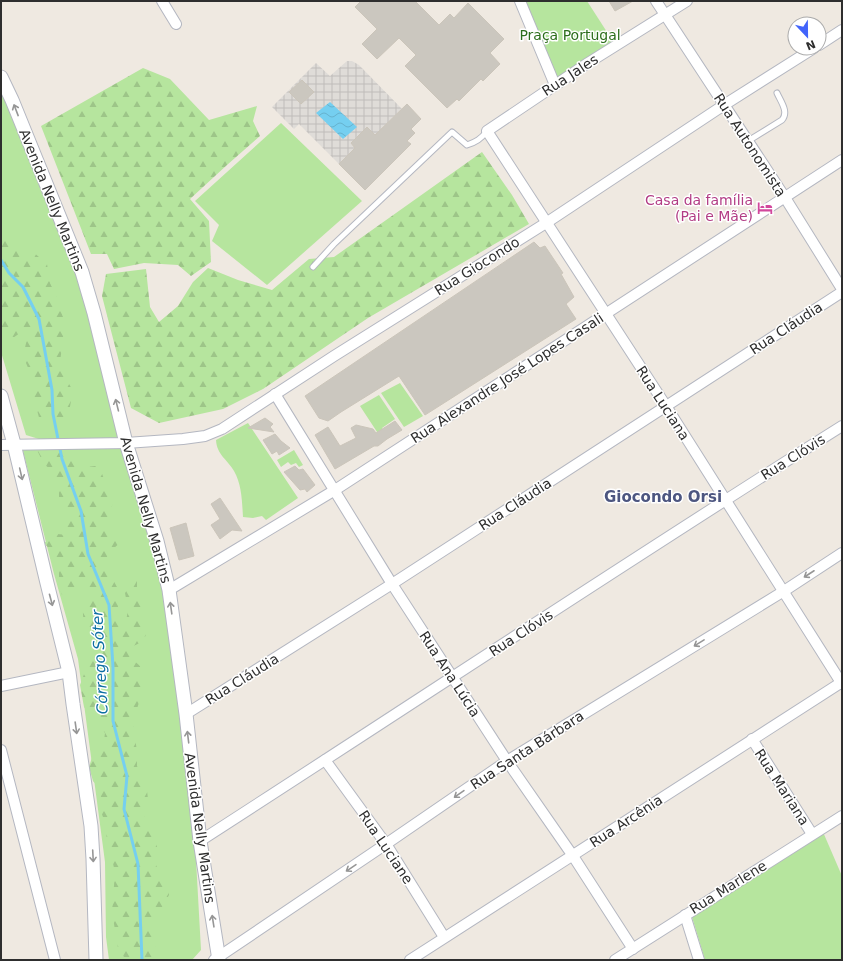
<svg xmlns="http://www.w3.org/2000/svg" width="843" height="961" font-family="'DejaVu Sans',sans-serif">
  <defs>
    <pattern id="forest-firs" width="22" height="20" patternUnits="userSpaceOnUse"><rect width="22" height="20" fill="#b6e59e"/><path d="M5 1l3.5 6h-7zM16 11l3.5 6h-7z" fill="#9dc588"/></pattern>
    <pattern id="plaza-grid" width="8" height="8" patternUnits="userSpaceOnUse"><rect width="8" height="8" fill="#dfdcd8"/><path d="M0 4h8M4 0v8" fill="none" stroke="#c0bdba"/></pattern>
    <pattern id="water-waves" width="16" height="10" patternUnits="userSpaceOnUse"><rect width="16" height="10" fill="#75cff0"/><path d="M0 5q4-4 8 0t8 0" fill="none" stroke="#66b2ce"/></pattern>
  </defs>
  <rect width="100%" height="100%" fill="#efe9e1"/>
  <g fill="#b6e59e">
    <path d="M520 1H587L616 46 555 85Z"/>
    <path d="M1 85 76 273 88 312 118 433 165 590 195 842 201 950 192 960H109L106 937 105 862 78 659 54 574 21 443 42 440 26 435 1 352Z"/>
    <path d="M281 123 362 201 267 285 212 241 219 225 195 201Z"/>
    <path d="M400 383 423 416 404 427 381 393Z"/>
    <path d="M379 395 395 419 382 428 388 438 383 441 360 406Z"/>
    <path d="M248 423 298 498 266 520 262 516 253 518 243 517C242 502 242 485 234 471 227 459 217 455 216 440Z"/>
    <path d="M294 450 303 465 299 467 296 463 291 465 288 462 281 467 277 460Z"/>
    <path d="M823 832 842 876V960H705L692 917 803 847Z"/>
  </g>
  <g fill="url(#forest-firs)">
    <path d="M143 68 170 79 209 120 257 106 253 121 260 136 227 165 190 199 209 221 211 262 191 276 178 265 144 263 114 269 107 254H91L41 126Z"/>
    <path d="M482 152 512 195 529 224 368 318 263 389 223 409 159 423 131 408 102 296 106 274 146 269 150 307 159 322 178 306 193 282 208 268 238 280 272 290 309 259 334 257Z"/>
    <path d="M1 231 17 247 32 251 47 264 50 283 58 300 65 324 60 362 64 375 73 391 66 427 60 426 53 414 48 416 46 423 40 421 33 396 32 377 23 356 27 339 20 333 10 340 1 334Z"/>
    <path d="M37 450H51L72 456 79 468 95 466 101 471 113 503C104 526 105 524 121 542L107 554 110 574 118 589V618L126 622 128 609 125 593 137 574V591L145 620 146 635 142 642 129 648 130 657 140 666 144 678 140 699 133 722 137 752V766L146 783 148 799 142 814 152 824 157 847 154 858 158 871 167 881 169 895 159 913 153 931 156 952 154 960 146 959 141 952 130 960H126L118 948 112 912 115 872 106 834V825L100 809 101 790 93 781 89 767 94 751 104 741 105 733 84 707 80 685 96 642C84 622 78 618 88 595L83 586 62 595 59 586V569L55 555 44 543 57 534 68 535 66 521 59 505V487L51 470 44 464Z"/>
  </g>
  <path fill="url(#plaza-grid)" d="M347 61H352L359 65 402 109 375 135 367 127 351 143 355 148 339 164 299 124 294 129 272 107 316 63 330 76Z"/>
  <path fill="url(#water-waves)" d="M330 102 357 127 343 139 316 113Z"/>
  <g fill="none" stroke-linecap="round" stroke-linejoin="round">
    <path stroke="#75cff0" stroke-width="3" d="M1 260 9 273 23 287 39 319 52 390 53 414 62 459 81 511 88 554 109 605 113 667V721L127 776 124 809 138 864 142 960"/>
  </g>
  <g fill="#cbc7bf" stroke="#cbc5ba">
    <path d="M361 1H415L439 25 450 14 454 18 468 3 504 39 490 53 500 64 483 81 481 79 459 101 457 99 447 108 405 66 416 55 399 38 377 59 362 44 377 29 355 7Z"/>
    <path d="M609 1H633L615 11Z"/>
    <path d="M302 80 314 92 301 104 289 92Z"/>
    <path d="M407 104 421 119 411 129 415 133 407 141 411 144 365 190 339 164 355 148 351 143 367 127 375 135Z"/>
    <path d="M534 242 540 248 545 246 563 273 561 274 574 297 566 304 576 319 425 415 399 376 341 412 328 421 319 418 305 396Z"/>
    <path d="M265 418 273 424 270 427 274 432 248 428Z"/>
    <path d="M395 421 402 430 387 439 378 446H374L335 469 315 435 328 427 340 446 356 438 351 428 356 425 373 429 376 433Z"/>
    <path d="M275 434 281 441 290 448 279 455 277 451 272 454 263 440Z"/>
    <path d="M295 466 299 470 303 469 315 485 307 492 305 489 300 490 284 472Z"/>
    <path d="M220 498 242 531 232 530 220 539 211 525 220 519 211 504Z"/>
    <path d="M186 523 194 556 179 560 170 528Z"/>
  </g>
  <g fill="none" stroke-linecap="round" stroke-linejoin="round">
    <g stroke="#b4b7c1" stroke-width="7">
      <g id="lane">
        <path d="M748 141 782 120C789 112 781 102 777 93"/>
        <path d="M313 267 334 244 452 132 467 145C476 142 481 139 487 131"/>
      </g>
    </g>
    <g stroke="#b4b7c1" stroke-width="12">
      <g id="street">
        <path d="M162 1 176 24"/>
        <path d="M520 1 555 85"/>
        <path d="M656 1 784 196 842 289"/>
        <path d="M687 1 588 63 487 131 666 406 842 684"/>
        <path d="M819 45 842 30"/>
        <path d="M275 394 392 584 507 761 573 856 633 949"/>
        <path d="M1 445 126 443 183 439 205 436 222 429 334 356 546 223 724 105 814 48"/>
        <path d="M169 590 335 490 842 160"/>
        <path d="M1 686 69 672"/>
        <path d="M186 714 392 584 842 292"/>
        <path d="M752 739 812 834"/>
        <path d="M1 750 55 960"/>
        <path d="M325 760 386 844 444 937"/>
        <path d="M200 841C414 703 626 562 842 426"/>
        <path d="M685 915 699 960"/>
        <path d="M214 960 386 844 507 761 784 591 842 553"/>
        <path d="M410 960 842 682"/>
        <path d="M615 960 842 816"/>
      </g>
    </g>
    <g stroke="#b4b7c1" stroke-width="15">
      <g id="secondary">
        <path d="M1 77 12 100 82 272 94 313 126 443 157 541 169 590 186 714 200 841 219 960"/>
        <path d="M1 396 14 444 47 583 69 672 73 704 91 826 93 859 96 960"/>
      </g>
    </g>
    <use href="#lane" stroke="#fff" stroke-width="5"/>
    <use href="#street" stroke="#fff" stroke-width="10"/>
    <use href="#secondary" stroke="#fff" stroke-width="13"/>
  </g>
  <defs><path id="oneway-shaft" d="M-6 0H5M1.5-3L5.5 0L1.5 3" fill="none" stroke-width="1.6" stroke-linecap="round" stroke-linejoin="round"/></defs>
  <g stroke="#969696">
    <use href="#oneway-shaft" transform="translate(16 110) rotate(-111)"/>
    <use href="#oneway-shaft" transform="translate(117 405) rotate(-104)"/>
    <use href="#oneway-shaft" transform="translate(21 474) rotate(77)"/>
    <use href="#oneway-shaft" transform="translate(809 574) rotate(147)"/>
    <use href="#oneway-shaft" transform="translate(51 600) rotate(75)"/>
    <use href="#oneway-shaft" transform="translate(171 608) rotate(-98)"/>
    <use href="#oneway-shaft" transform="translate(699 643) rotate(148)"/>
    <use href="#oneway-shaft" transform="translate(76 728) rotate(82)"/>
    <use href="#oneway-shaft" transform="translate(188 737) rotate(-97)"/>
    <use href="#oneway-shaft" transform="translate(459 794) rotate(145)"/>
    <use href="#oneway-shaft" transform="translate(93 856) rotate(87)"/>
    <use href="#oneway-shaft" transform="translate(351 868) rotate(146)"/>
    <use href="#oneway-shaft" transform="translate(213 921) rotate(-99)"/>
  </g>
  <defs>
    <g id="hotel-bare" transform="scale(1.2)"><path d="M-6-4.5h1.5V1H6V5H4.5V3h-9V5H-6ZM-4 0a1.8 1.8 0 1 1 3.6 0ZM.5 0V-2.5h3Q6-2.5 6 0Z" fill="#d1479c" stroke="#fff" stroke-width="2.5" paint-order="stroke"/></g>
  </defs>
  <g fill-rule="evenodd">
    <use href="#hotel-bare" x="765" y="208"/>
  </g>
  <g text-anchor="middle" stroke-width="3" stroke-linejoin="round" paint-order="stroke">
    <g font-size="14" fill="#2c6e1b" stroke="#fff">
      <text x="570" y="40">Praça Portugal</text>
    </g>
    <g font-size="14" fill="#2e2e2e" stroke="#fff">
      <text transform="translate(570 75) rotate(-33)" y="5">Rua Jales</text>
      <text transform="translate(750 145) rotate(57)" y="5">Rua Autonomista</text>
      <text transform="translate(52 200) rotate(68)" y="5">Avenida Nelly Martins</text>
      <text transform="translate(477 266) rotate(-32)" y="5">Rua Giocondo</text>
      <text transform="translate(786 328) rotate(-33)" y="5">Rua Cláudia</text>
      <text transform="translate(507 378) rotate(-33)" y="5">Rua Alexandre José Lopes Casali</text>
      <text transform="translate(663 403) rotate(57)" y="5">Rua Luciana</text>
      <text transform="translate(793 457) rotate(-32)" y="5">Rua Clóvis</text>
      <text transform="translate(515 504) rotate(-33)" y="5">Rua Cláudia</text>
      <text transform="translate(146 510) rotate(74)" y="5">Avenida Nelly Martins</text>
      <text transform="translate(521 633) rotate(-33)" y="5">Rua Clóvis</text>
      <text transform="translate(450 674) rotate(57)" y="5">Rua Ana Lúcia</text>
      <text transform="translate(242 679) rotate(-32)" y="5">Rua Cláudia</text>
      <text transform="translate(527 750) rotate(-33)" y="5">Rua Santa Bárbara</text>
      <text transform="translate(782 787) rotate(57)" y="5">Rua Mariana</text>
      <text transform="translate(626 821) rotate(-33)" y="5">Rua Arcênia</text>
      <text transform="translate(200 828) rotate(82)" y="5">Avenida Nelly Martins</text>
      <text transform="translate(386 847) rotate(56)" y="5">Rua Luciane</text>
      <text transform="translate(728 887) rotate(-32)" y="5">Rua Marlene</text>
    </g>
    <g font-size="14" fill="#b23c85" stroke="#fff" text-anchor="end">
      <text x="753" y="205">Casa da família<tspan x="753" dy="16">(Pai e Mãe)</tspan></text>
    </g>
    <g font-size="15" font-weight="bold" fill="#4d5680" stroke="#fff">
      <text x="663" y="502">Giocondo Orsi</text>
    </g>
    <g font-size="15" font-style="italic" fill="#0d6fa3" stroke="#fff">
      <text transform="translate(100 662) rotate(-93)" y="5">Córrego Sóter</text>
    </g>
  </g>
  <rect width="843" height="961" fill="none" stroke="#2e2e2e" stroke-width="4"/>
  <g transform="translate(807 36) rotate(158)"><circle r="19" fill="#ffffff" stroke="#ababab"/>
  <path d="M0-3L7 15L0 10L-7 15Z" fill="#4264fb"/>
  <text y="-6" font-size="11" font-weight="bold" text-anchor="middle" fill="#2e2e2e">N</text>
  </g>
</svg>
